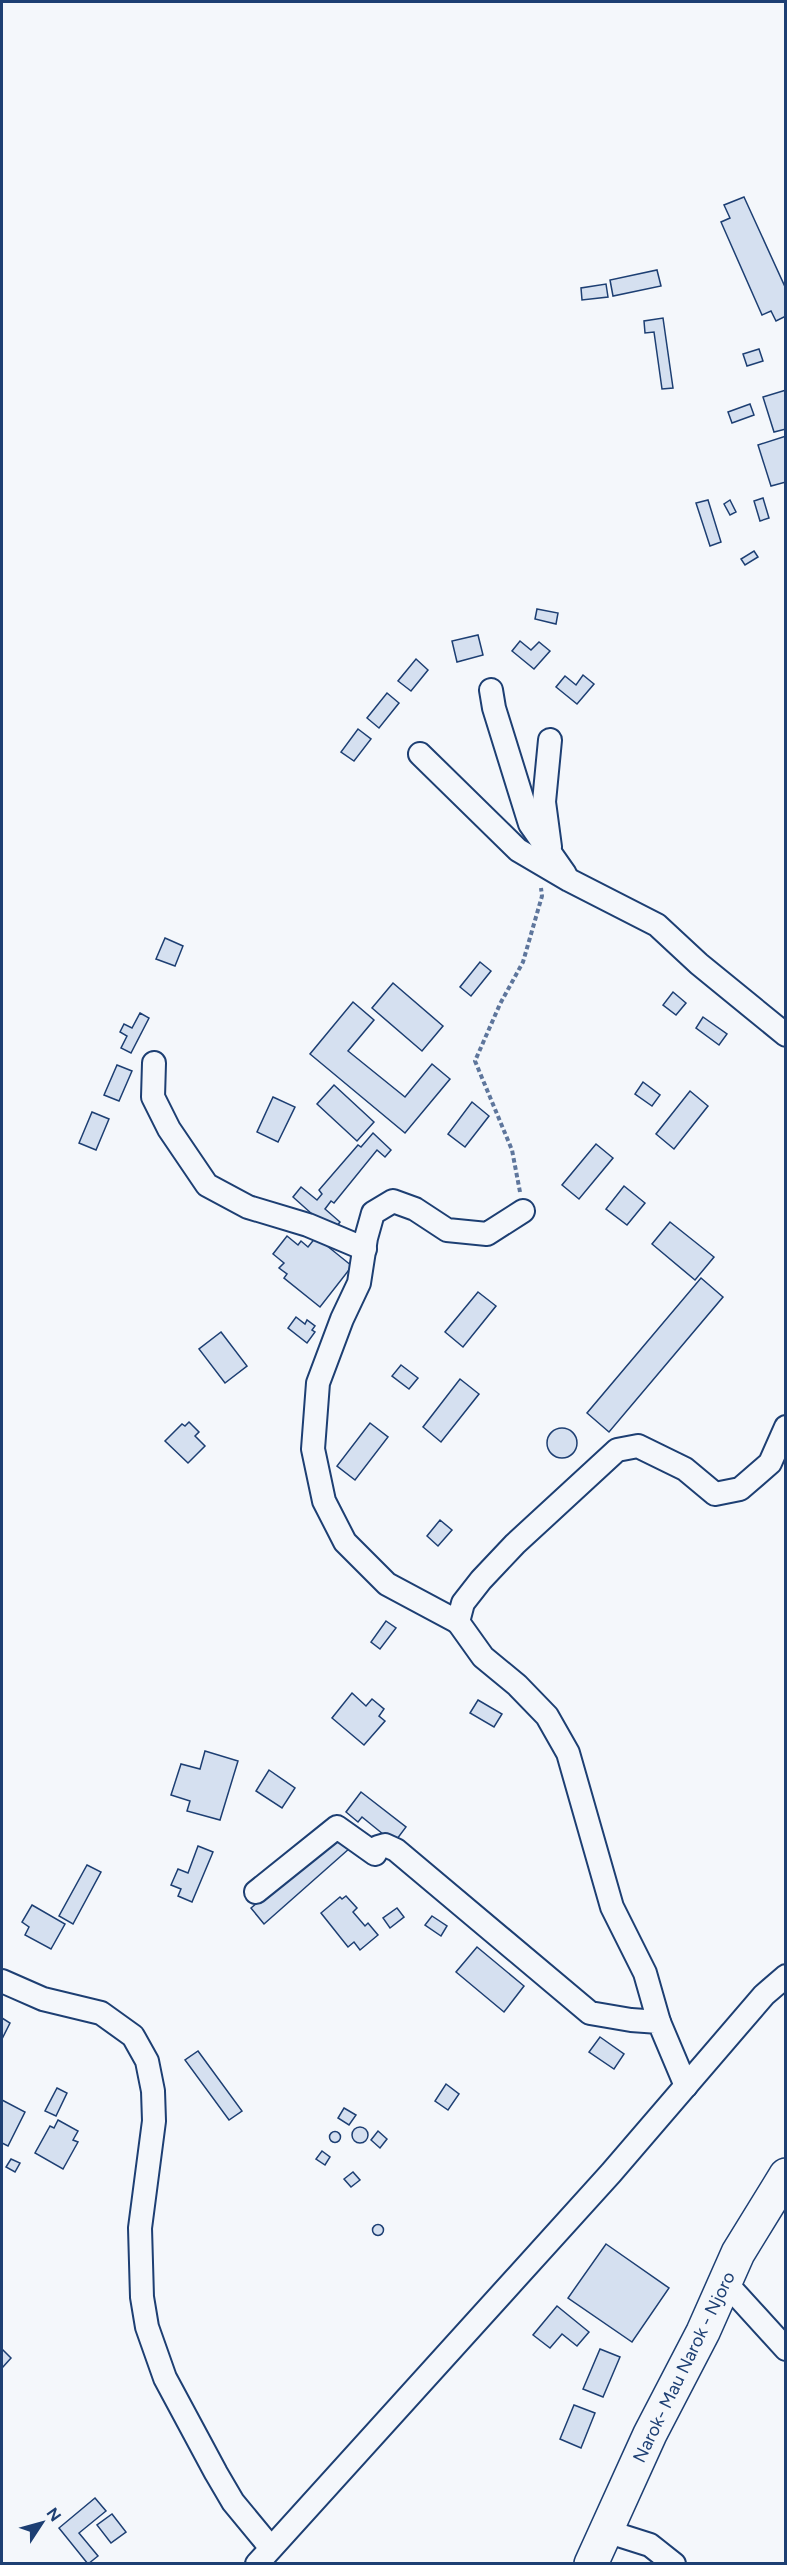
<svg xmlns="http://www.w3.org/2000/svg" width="787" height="2565" font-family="Figtree,sans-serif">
  <rect width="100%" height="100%" fill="#f4f7fb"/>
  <g fill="#d5e0f0" stroke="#1d3f73" stroke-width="1.5">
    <path d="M744 197 786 289V316L776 321 771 311 762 315 721 222 730 218 724 205Z"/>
    <path d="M657 270 661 286 613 296 610 280Z"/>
    <path d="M606 284 608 297 582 300 581 288Z"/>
    <path d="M663 318 673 388 662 389 654 332 645 333 644 321Z"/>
    <path d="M759 349 763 361 747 366 743 354Z"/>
    <path d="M786 390V429L774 432 763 397Z"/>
    <path d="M750 404 754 415 732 423 728 412Z"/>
    <path d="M786 436V482L771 486 758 445Z"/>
    <path d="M763 498 769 518 760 521 754 501Z"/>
    <path d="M708 500 721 542 710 546 696 503Z"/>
    <path d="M730 500 736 512 730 515 724 504Z"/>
    <path d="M754 551 758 557 745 565 741 559Z"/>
    <path d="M537 609 558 613 556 624 535 619Z"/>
    <path d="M478 635 483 655 457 662 452 641Z"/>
    <path d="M520 641 531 650 539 642 550 651 534 669 512 651Z"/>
    <path d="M416 659 428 670 411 691 398 681Z"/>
    <path d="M583 675 594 684 577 704 556 687 565 676 576 685Z"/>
    <path d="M387 693 399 703 379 728 367 718Z"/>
    <path d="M358 729 371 739 354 761 341 752Z"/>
    <path d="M165 938 183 946 175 966 156 959Z"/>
    <path d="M480 962 491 971 471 996 460 987Z"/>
    <path d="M393 983 443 1026 422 1051 372 1008Z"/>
    <path d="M673 992 686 1003 676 1015 663 1005Z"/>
    <path d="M353 1002 374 1020 348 1051 405 1097 432 1064 450 1079 405 1133 310 1054Z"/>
    <path d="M140 1013 149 1018 131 1053 121 1048 127 1036 120 1032 124 1024 132 1028Z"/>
    <path d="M703 1017 727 1034 719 1045 696 1028Z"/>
    <path d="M117 1065 132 1071 119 1101 104 1095Z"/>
    <path d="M643 1082 660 1095 652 1106 635 1094Z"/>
    <path d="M334 1085 374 1122 357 1141 317 1104Z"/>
    <path d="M690 1091 708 1106 674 1149 656 1134Z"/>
    <path d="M273 1097 295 1107 278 1142 257 1132Z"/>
    <path d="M472 1102 489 1116 465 1147 448 1134Z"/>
    <path d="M92 1112 109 1119 96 1150 79 1143Z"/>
    <path d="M373 1133 391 1150 385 1157 377 1150 334 1203 331 1201 325 1209 340 1222 332 1232 293 1197 301 1187 317 1200 322 1194 319 1190 358 1145 361 1147Z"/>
    <path d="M596 1144 613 1158 579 1199 562 1185Z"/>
    <path d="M624 1186 645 1203 627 1225 606 1209Z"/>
    <path d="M670 1222 714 1257 695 1280 652 1244Z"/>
    <path d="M287 1236 298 1245 301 1241 308 1247 316 1237 352 1266 320 1307 284 1278 287 1274 279 1268 284 1263 273 1254Z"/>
    <path d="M701 1278 723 1297 609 1432 587 1413Z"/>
    <path d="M478 1292 496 1306 463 1347 445 1332Z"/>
    <path d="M296 1317 305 1324 307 1320 315 1326 312 1330 315 1332 307 1343 288 1328Z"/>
    <path d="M221 1332 247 1366 225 1383 199 1349Z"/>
    <path d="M401 1365 418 1378 409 1389 392 1376Z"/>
    <path d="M460 1379 479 1394 441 1442 423 1427Z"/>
    <path d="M189 1422 199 1432 195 1436 205 1446 188 1463 165 1441 182 1424 185 1426Z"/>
    <path d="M370 1423 388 1437 355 1480 337 1466Z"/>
    <circle cx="562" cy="1443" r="15"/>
    <path d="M440 1520 452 1530 438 1546 427 1536Z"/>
    <path d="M386 1621 396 1628 380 1649 371 1642Z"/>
    <path d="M352 1693 366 1706 372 1699 384 1709 379 1716 385 1721 364 1745 332 1718Z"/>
    <path d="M478 1700 502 1714 494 1727 470 1713Z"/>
    <path d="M205 1751 238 1761 220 1820 187 1811 190 1801 171 1795 181 1764 200 1769Z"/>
    <path d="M269 1770 295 1788 282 1808 256 1791Z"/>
    <path d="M361 1792 406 1827 394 1843 362 1817 358 1822 346 1812Z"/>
    <path d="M337 1833 350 1848 264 1924 251 1908Z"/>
    <path d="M198 1846 213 1852 192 1902 178 1896 181 1889 171 1885 178 1869 188 1873Z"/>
    <path d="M87 1865 101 1872 73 1924 59 1916Z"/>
    <path d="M346 1896 357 1908 353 1912 365 1926 368 1923 378 1935 360 1950 354 1942 348 1947 321 1913 340 1897 342 1899Z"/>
    <path d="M32 1905 65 1924 51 1949 25 1935 29 1927 22 1922Z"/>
    <path d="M397 1908 404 1917 390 1928 383 1918Z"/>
    <path d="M432 1916 447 1926 441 1936 425 1925Z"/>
    <path d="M477 1947 524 1986 504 2012 456 1972Z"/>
    <path d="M2 2018 10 2023 2 2039Z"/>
    <path d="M600 2037 624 2054 614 2069 589 2052Z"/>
    <path d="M198 2051 242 2111 229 2120 185 2060Z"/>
    <path d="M446 2084 459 2094 448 2110 435 2101Z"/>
    <path d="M57 2088 67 2093 56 2116 45 2111Z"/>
    <path d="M2 2100 25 2112 8 2146 2 2143Z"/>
    <path d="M344 2108 356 2115 349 2125 338 2118Z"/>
    <path d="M58 2120 78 2131 73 2140 78 2142 63 2169 35 2153 50 2126 54 2128Z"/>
    <circle cx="360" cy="2135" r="8"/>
    <path d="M378 2131 387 2139 380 2148 371 2140Z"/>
    <circle cx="335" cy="2137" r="5.5"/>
    <path d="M322 2151 330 2157 325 2165 316 2159Z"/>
    <path d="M11 2159 20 2163 15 2172 6 2167Z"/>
    <path d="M353 2172 360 2180 351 2187 344 2179Z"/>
    <circle cx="378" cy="2230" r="5.5"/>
    <path d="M606 2244 669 2288 632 2342 568 2298Z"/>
    <path d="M557 2306 589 2332 577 2346 562 2334 550 2348 533 2335Z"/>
    <path d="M2 2349 11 2358 2 2368Z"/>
    <path d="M600 2349 620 2357 603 2397 583 2389Z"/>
    <path d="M574 2405 595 2413 581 2448 560 2439Z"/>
    <path d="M95 2498 106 2511 79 2533 98 2556 88 2564 59 2528Z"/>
    <path d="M112 2514 126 2532 111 2543 97 2525Z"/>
  </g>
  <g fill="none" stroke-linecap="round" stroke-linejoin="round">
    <g stroke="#1d3f73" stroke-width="26">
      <g id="minor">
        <path d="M491 690 494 708 530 824 565 874"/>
        <path d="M420 754 518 850 569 880 657 925 699 964 786 1035"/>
        <path d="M550 847 544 802 550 740"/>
        <path d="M154 1063 153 1097 169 1129 207 1185 248 1207 308 1225 365 1249"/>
        <path d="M458 1622 387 1584 345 1542 324 1501 313 1449 318 1383 342 1319 359 1283 366 1238 373 1213 393 1201 415 1209 447 1230 487 1234 523 1211"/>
        <path d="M256 1892 337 1827 375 1854 378 1847 385 1845 396 1850 590 2013 631 2020 659 2022 686 2086"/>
        <path d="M2 1981 43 1999 101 2013 133 2036 147 2061 153 2091 154 2121 140 2228 142 2297 147 2327 165 2378 216 2473 233 2502 271 2548"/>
        <path d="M659 2022 645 1973 612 1907 568 1753 547 1716 517 1685 483 1657 458 1622 463 1603 481 1580 515 1544 617 1450 638 1446 685 1469 715 1494 740 1489 770 1463 786 1427"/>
        <path d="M725 2282 786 2349"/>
        <path d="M606 2531 650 2545 674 2564"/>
        <path d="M257 2564 611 2173 764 1995 786 1976"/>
      </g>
    </g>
    <g stroke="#1d3f73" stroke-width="36">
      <path id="highway" d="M591 2564 650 2434 703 2332 738 2253 786 2175"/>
    </g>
    <path stroke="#5e769c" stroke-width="4" stroke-dasharray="4.5 3" stroke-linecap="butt" d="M520 1192 512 1150 475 1061 500 1004 523 962 542 896 541 888"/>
    <use href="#minor" stroke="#f4f7fb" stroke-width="22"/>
    <use href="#highway" stroke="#f4f7fb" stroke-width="33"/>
  </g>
  <g text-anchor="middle" stroke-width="4.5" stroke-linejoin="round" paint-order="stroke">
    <g font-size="18" fill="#1d3f73" stroke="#f4f7fb">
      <text transform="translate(684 2367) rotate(-64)" y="6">Narok- Mau Narok - Njoro</text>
    </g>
  </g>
  <rect width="787" height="2565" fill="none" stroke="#1d3f73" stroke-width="6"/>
  <g transform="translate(42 2523) rotate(54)" stroke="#f4f7fb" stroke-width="4.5" paint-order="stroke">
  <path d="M0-4.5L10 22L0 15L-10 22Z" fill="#1d3f73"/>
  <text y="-9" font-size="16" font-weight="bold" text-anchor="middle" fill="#1d3f73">N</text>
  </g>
</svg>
